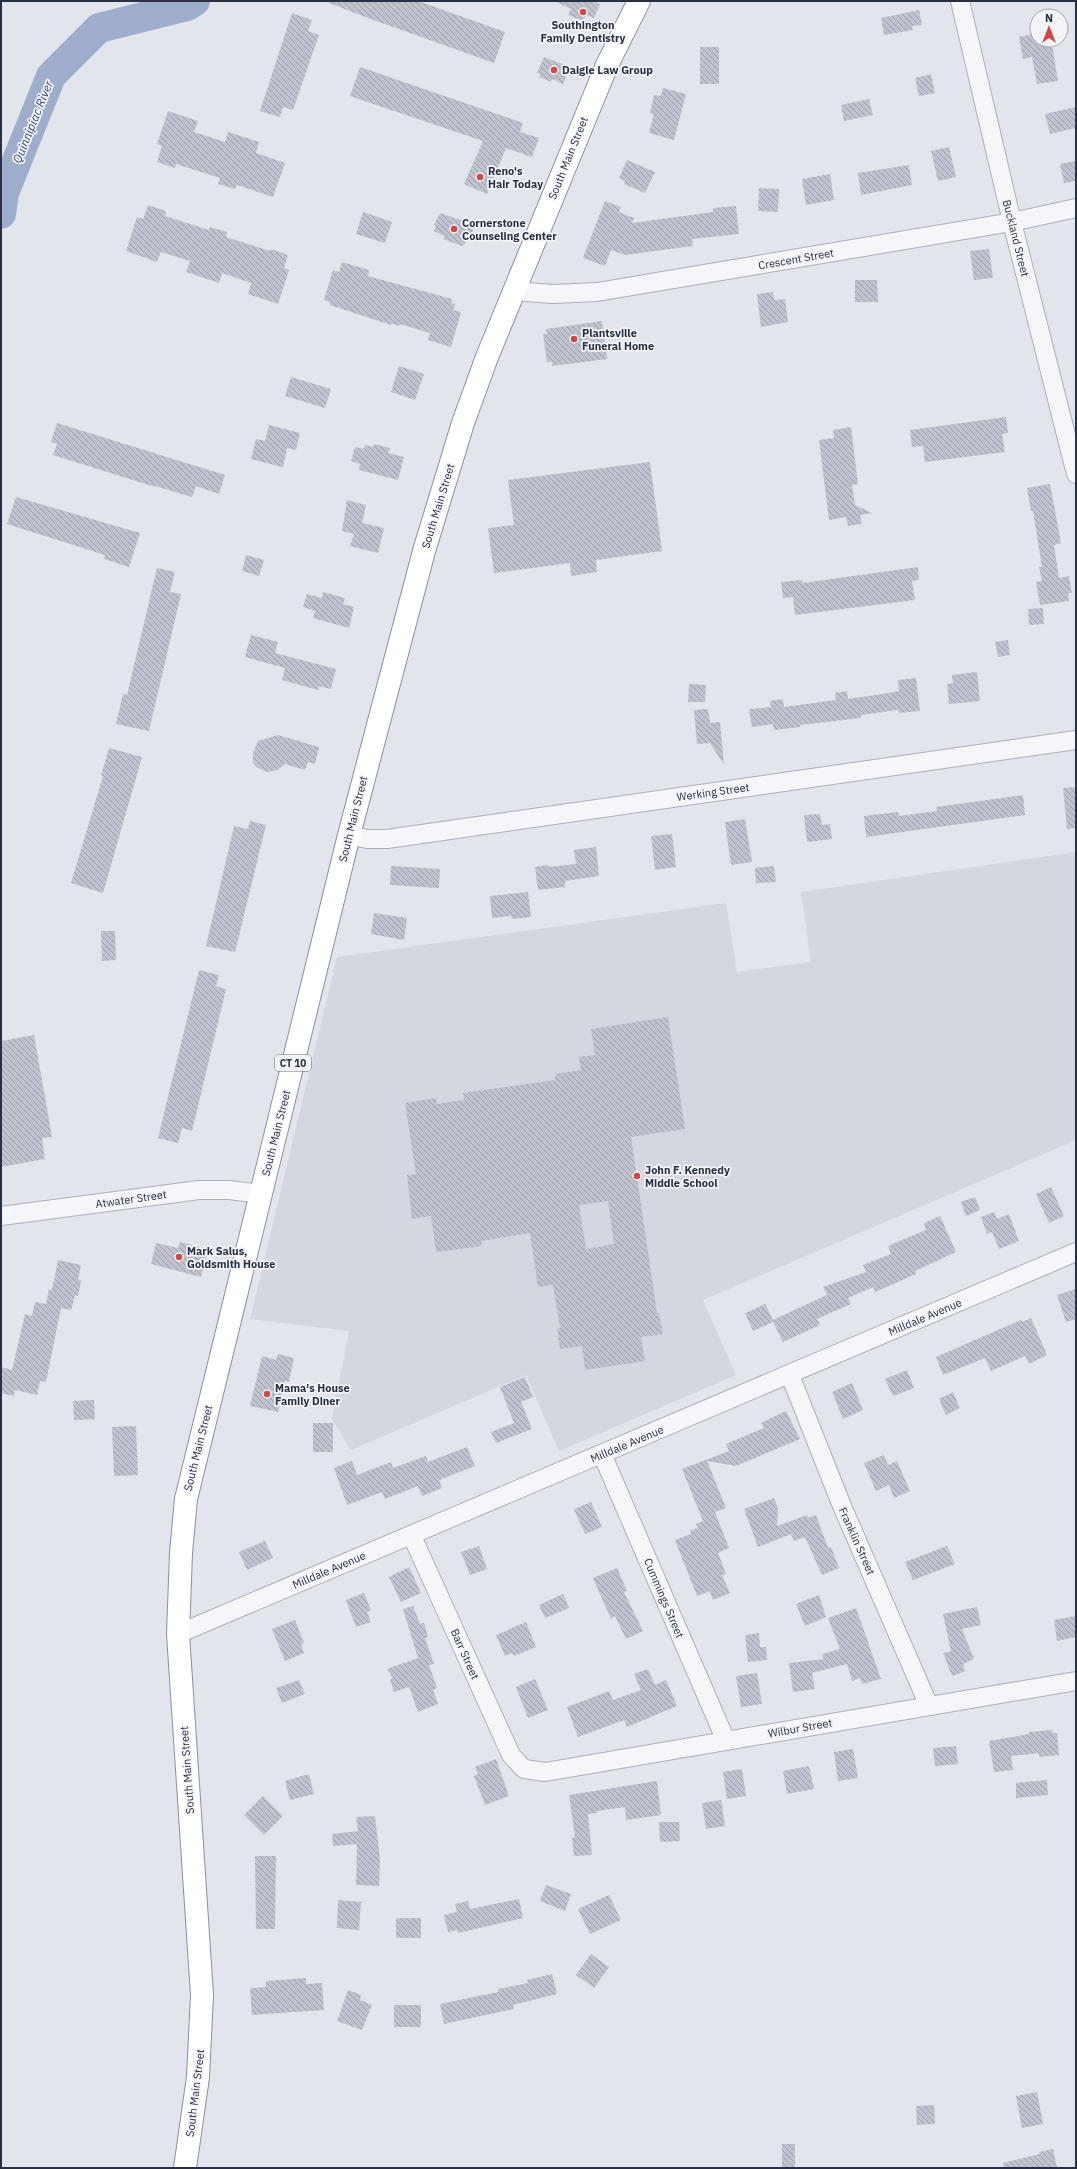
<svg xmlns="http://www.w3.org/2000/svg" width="1077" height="2169" font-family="'IBM Plex Sans',sans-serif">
  <defs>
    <pattern id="building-back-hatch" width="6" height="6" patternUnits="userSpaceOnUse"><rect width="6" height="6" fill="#c0c3ce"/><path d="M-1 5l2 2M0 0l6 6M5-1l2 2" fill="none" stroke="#9c9fa9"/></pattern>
  </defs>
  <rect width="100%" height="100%" fill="#e2e5eb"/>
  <path fill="#d4d7e0" d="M1076 852V1140L703 1300 736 1375 559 1451 526 1375 351 1450 332 1419 349 1331 250 1319 337 957 726 903 737 972 811 962 801 892Z"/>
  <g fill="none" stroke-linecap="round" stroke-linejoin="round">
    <path stroke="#9dadcb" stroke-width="30" d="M1 214 4 193 51 76 99 28 187 6 195 1"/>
  </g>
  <g fill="url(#building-back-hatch)" fill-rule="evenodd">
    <path d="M329 1H418L505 32 494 63 368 18 329 3Z"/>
    <path d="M554 1H593L600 4 594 18 586 15 583 21 568 15 571 9Z"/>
    <path d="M919 10 922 25 912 26 913 30 884 35 881 18Z"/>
    <path d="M292 13 312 20 308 31 319 35 293 110 283 107 280 117 260 111Z"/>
    <path d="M1037 33V40H1053L1054 45H1052L1058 81 1037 84 1032 57 1023 59 1019 37Z"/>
    <rect x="700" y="47" width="19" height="37"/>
    <path d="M544 57 570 67 563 84 552 79 551 82 539 77 541 74 537 73Z"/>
    <path d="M360 67 523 123 520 132 539 138 532 157 506 148 487 194 464 184 483 141 350 96Z"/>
    <path d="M931 74 935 93 919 96 915 78Z"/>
    <path d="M663 88 686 94 674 140 649 133 654 114 650 113 654 95 661 96Z"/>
    <path d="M869 99 873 115 844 121 841 105Z"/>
    <path d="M1076 107V128L1050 134 1045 114Z"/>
    <path d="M168 111 198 121 194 132 225 142 228 132 259 142 256 153 285 163 273 197 237 185 235 189 218 184 220 178 176 164 175 168 157 162 162 146 157 144Z"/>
    <path d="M949 147 956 177 938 181 931 151Z"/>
    <path d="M627 160 655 172 645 193 624 184 625 181 619 178Z"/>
    <path d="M1076 161V181L1064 183 1060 164Z"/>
    <path d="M909 165 912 185 861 195 858 173Z"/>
    <path d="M830 174 834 200 806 205 802 179Z"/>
    <path d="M759 188 779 189 778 212 758 211Z"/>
    <path d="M605 201 621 207 619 212 634 218 632 223 713 212V208L736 206 739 234 692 239 693 246 625 255 611 250 605 266 583 258Z"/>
    <path d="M148 205 166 211 165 216 209 230 210 227 227 232 226 237 270 251 271 249 288 255 284 268 289 270 278 304 248 294 251 283 222 273 219 283 186 272 190 261 161 252 157 262 126 251 137 217 143 219Z"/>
    <path d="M363 212 392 222 385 243 356 234Z"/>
    <path d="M440 213 475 225 469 240 462 246 443 239 445 236 434 231 436 226 434 225Z"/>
    <path d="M989 249 993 278 974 280 970 251Z"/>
    <path d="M342 262 369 270 368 276 452 299 451 303 455 304 453 310 461 312 451 347 428 340 430 333 400 324 399 326 391 323V325L330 305V302L324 300 333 270 339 272Z"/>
    <path d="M855 280H877L878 302H855Z"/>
    <path d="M773 292 774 300 785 299 788 322 761 327 757 294Z"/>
    <path d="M602 321 607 359 552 366V362H547L543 334H547L546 329Z"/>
    <path d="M399 366 424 374 415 400 391 392Z"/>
    <path d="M291 377 331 389 325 408 285 396Z"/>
    <path d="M1006 417 1008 433 1002 434 1005 452 925 462 923 446 912 447 910 430Z"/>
    <path d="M57 423 225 475 219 494 196 486 192 497 155 486V487L53 455 57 444 51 442Z"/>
    <path d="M269 425 300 433 296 450 287 448 283 467 251 459 256 439 265 441Z"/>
    <path d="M851 427 858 484 852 485 855 505 872 513 860 515 862 524 848 526 846 517 829 520 819 440 834 438 833 430Z"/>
    <path d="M374 444 390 448 388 453 404 457 398 480 359 470 360 464 351 461 355 447 364 449 365 445 373 447Z"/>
    <path d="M650 462 662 551 596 560 597 572 571 576 570 563 494 573 488 528 514 525 508 480Z"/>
    <path d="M1050 484 1061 543 1054 545 1059 578 1069 576 1072 593H1068L1069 601 1040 605 1036 582 1042 581 1039 567H1042L1033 511H1031L1027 488Z"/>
    <path d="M16 497 140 533 129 567 104 559 105 555 7 524Z"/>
    <path d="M347 500 366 505 362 523 384 528 378 553 350 546 354 534 342 531Z"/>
    <path d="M246 555 264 560 259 576 242 571Z"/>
    <path d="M918 567 919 580 912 581 915 600 795 615 793 597 783 598 781 582 802 580 803 583Z"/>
    <path d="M157 568 175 572 170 592 181 594 149 731 116 724 123 694 127 695Z"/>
    <path d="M323 592 345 598 343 604 354 607 349 628 313 618 315 611 303 607 307 594 322 598Z"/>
    <path d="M1043 608 1044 624 1029 625 1028 609Z"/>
    <path d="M251 635 278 642 275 653 336 669 331 689 319 686 318 690 282 680 285 668 245 657Z"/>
    <path d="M1008 640 1010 655 998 657 995 642Z"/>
    <path d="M977 672 980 701 949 704 947 684 953 683 952 675Z"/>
    <path d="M916 678 920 711 899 713 898 710 861 715V718L800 725V727L774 730 773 724 752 727 749 709 771 707 770 701 783 699 784 707 836 700 835 693 847 691 848 699 882 694 899 691 898 680Z"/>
    <path d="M689 684 706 685 705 702H688Z"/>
    <path d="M708 709 710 723 720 722 724 765 710 743 697 744 694 710Z"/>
    <path d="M278 735 319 747 315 764 308 762 305 770 285 764 277 770 267 772 258 768 253 763V753L258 741Z"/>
    <path d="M109 748 142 757 103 893 71 883 103 776H101Z"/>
    <path d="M1076 787V828L1067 829 1063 788Z"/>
    <path d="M1023 795 1025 815 866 837 864 816 898 812 899 816 937 811 936 807Z"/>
    <path d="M820 814 822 825 830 824 832 839 807 842 804 815Z"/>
    <path d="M745 819 752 862 731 865 725 822Z"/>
    <path d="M250 821 266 825 235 952 206 946 234 826 248 829Z"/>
    <path d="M672 834 676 867 655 870 651 836Z"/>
    <path d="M596 847 599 876 565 881V887L538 890 535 867 548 865V867L576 864 574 850Z"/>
    <path d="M391 866 440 869 439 888 390 885Z"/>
    <path d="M774 866 776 882 756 883 755 868Z"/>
    <path d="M528 892 531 917 512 919 511 916 492 918 490 896Z"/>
    <path d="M374 913 407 918 404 940 371 934Z"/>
    <path d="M101 931H115L116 960 102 961Z"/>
    <path d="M199 970 219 975 216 986 226 989 192 1131 182 1128 178 1143 158 1138Z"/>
    <path d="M668 1017 685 1129 631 1137 657 1313H659L663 1334 641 1337 645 1361 585 1370 582 1346 560 1349 557 1328H560L553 1285 538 1287 530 1233 481 1241 482 1246 436 1252 431 1216 412 1219 407 1175 416 1174 405 1103 436 1098 437 1104 464 1100 463 1093 555 1080V1074L581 1070 579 1057 595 1055 591 1029ZM608 1201 614 1244 586 1249 579 1205Z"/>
    <path d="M34 1035 52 1137 42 1138 45 1159 1 1167V1041Z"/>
    <path d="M1051 1187 1064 1216 1049 1223 1036 1194Z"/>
    <path d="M975 1197 980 1210 966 1216 961 1202Z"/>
    <path d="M994 1212 997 1219 1009 1214 1019 1241 999 1249 992 1232 987 1234 981 1217Z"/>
    <path d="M940 1216 956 1252 915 1271 916 1274 891 1285 875 1292 873 1287 848 1298 851 1304 817 1319 820 1325 783 1342 773 1322 753 1331 745 1313 765 1304 773 1320 827 1295 823 1287 866 1272 863 1265 891 1254 888 1246 926 1230 924 1223Z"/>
    <path d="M180 1242 208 1249 201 1277 151 1264 156 1243 178 1248Z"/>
    <path d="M58 1260 81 1265 78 1279 81 1281 78 1296 75 1295 71 1310 61 1308 46 1382 40 1381 37 1395 15 1390 14 1396 1 1393V1367L12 1370 25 1314 32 1316 35 1302 46 1304 49 1289 52 1290Z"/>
    <path d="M1076 1289V1319L1066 1322 1057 1295Z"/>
    <path d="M1031 1318 1047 1355 1029 1364 1025 1356 991 1371 985 1358 943 1375 936 1357 1021 1320 1022 1322Z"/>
    <path d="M278 1354 294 1358 289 1382 285 1381 278 1412 250 1406 262 1356 276 1360Z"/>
    <path d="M907 1370 914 1388 893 1396 885 1379Z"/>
    <path d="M525 1377 533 1397 521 1402 532 1429 496 1443 491 1432 514 1423 500 1387Z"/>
    <path d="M852 1383 863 1410 843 1419 832 1392Z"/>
    <path d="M953 1392 960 1408 946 1415 939 1399Z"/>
    <path d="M94 1400 95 1419 74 1420 73 1401Z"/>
    <path d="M786 1411 800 1439 736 1466 707 1461 726 1508 715 1512 729 1548 718 1553 726 1574 722 1575 730 1593 713 1600 710 1591 697 1596 675 1540 691 1534 690 1531 698 1528 696 1524 703 1521 682 1469 729 1451 726 1444 764 1428 761 1423Z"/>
    <rect x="313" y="1423" width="20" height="29"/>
    <path d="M136 1426 138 1475 114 1476 112 1427Z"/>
    <path d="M467 1447 475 1466 439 1480 442 1488 422 1496 418 1486 385 1499 382 1492 347 1505 334 1468 352 1461 357 1475 391 1462 393 1468 426 1456 428 1462Z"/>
    <path d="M884 1455 888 1465 897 1461 910 1491 894 1498 889 1485 876 1491 864 1463Z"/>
    <path d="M774 1498 778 1508 777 1526 807 1515 808 1518 816 1515 828 1548 831 1547 839 1568 822 1575 805 1537 794 1541 791 1534 758 1547 744 1509Z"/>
    <path d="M591 1502 602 1527 585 1534 574 1509Z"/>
    <path d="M265 1541 273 1558 247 1570 239 1552Z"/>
    <path d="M479 1546 487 1569 470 1575 461 1552Z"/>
    <path d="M947 1546 955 1564 913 1580 905 1562Z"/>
    <path d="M409 1567 421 1593 401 1602 389 1577Z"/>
    <path d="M617 1568 627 1591 624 1592 643 1631 626 1639 615 1616 611 1619 593 1578Z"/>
    <path d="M364 1593 371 1610 367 1612 371 1622 356 1627 346 1600Z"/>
    <path d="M563 1594 569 1608 545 1618 539 1605Z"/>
    <path d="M819 1595 826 1617 805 1626 796 1604Z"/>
    <path d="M413 1606 420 1624 424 1623 428 1637 425 1638 434 1664 429 1665 437 1688 433 1690 438 1704 418 1712 409 1687 394 1692 390 1679 393 1678 387 1669 418 1658 403 1609Z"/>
    <path d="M977 1607 981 1625 962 1629 974 1659 963 1664 965 1671 952 1676 943 1653 951 1651 943 1614Z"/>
    <path d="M856 1608 881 1679 862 1684 860 1678 852 1681 847 1664 812 1673 815 1689 793 1692 789 1663 824 1659 822 1654 840 1649 828 1618Z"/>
    <path d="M1076 1616V1637L1057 1641 1054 1620Z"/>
    <path d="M295 1620 304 1643 301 1644 304 1653 285 1661 272 1629Z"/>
    <path d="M526 1622 536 1647 514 1656 512 1653 505 1656 496 1635Z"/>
    <path d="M759 1633 760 1647H766L767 1660 748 1662 745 1635Z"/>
    <path d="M648 1669 655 1685 666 1680 677 1706 627 1727 624 1720 578 1737 567 1707 609 1691 613 1700 641 1690 634 1674Z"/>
    <path d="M757 1673 762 1704 741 1707 736 1676Z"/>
    <path d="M535 1679 548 1710 528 1718 516 1687Z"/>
    <path d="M299 1680 305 1694 282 1703 276 1688Z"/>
    <path d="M1052 1730 1053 1733H1057L1059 1755 1039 1757V1753L1011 1756 1013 1770 994 1772 989 1741 1029 1734V1732Z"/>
    <path d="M956 1746 958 1764 935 1766 933 1748Z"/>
    <path d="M853 1749 858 1778 838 1781 834 1752Z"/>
    <path d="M496 1759 509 1796 485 1805 474 1776 478 1774 475 1767Z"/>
    <path d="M809 1766 814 1789 787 1794 783 1771Z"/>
    <path d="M742 1769 746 1796 727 1799 723 1772Z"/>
    <path d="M309 1774 314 1794 290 1800 285 1781Z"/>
    <path d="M1047 1780 1048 1795 1016 1798V1783Z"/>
    <path d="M657 1781 661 1815 626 1820 625 1807 597 1811V1813L588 1814 592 1855 574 1856 572 1838 575 1837 569 1795Z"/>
    <path d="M263 1796 283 1816 264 1835 244 1815Z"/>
    <path d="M721 1800 725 1826 706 1829 702 1803Z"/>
    <path d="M375 1816 380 1859 379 1886 356 1885 357 1844 333 1846 332 1834 358 1831 356 1817Z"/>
    <path d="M659 1822H679L680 1841 660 1842Z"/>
    <path d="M255 1856H276L275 1929H256Z"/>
    <path d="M546 1885 571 1894 565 1911 540 1901Z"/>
    <path d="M609 1895 621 1920 590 1934 578 1909Z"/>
    <path d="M519 1899 523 1918 458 1933 457 1930 448 1932 444 1915 457 1912 455 1904 468 1901 470 1909Z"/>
    <path d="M338 1900 361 1902 359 1930 337 1928Z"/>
    <rect x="396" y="1918" width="25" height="20"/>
    <path d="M591 1954 609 1967 594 1988 576 1975Z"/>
    <path d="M552 1974 557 1994 513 2005 514 2009 444 2024 440 2004 498 1992V1989L528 1983 527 1980Z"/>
    <path d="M306 1978V1984L322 1983 324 2010 252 2015 250 1988 266 1987V1981Z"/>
    <path d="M348 1990 361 1995 360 2000 372 2005 362 2030 337 2021Z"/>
    <rect x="394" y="2005" width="27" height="22"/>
    <path d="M1037 2092 1043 2124 1022 2128 1016 2096Z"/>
    <path d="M934 2105 935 2124 917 2125 916 2106Z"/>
    <rect x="782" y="2144" width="13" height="24"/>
    <path d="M1053 2149 1057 2168H1004L1003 2163 1040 2154 1039 2152Z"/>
  </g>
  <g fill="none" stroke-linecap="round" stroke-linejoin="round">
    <g stroke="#abafb9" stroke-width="20">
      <g id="street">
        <path d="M960 1 1012 222 1076 474"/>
        <path d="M513 291 553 294 597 292 1012 222 1076 208"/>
        <path d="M349 835 367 839H387L1076 740"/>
        <path d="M1 1216 199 1190H229L261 1194"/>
        <path d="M790 1375 842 1506 929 1706"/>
        <path d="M602 1454 726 1741"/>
        <path d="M412 1536 511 1755 524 1769 545 1772 1076 1681"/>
        <path d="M178 1634 1076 1252"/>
      </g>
    </g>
    <g stroke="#8a90a2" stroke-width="24">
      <path id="highway" d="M185 2168 198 2077 202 1995 178 1634 181 1553 186 1499 349 835 424 551 463 423 487 357 607 65 639 1"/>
    </g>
    <use href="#street" stroke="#f5f6f9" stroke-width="18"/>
    <use href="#highway" stroke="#fff" stroke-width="22"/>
  </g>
  <g fill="#d04748" stroke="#f2f4f8" stroke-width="1.5">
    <circle cx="583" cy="12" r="4"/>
    <circle cx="554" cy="70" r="4"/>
    <circle cx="480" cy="177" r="4"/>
    <circle cx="454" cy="229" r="4"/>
    <circle cx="574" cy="339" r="4"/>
    <circle cx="637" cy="1176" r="4"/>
    <circle cx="179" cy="1257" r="4"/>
    <circle cx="267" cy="1394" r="4"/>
  </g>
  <g text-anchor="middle" stroke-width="3.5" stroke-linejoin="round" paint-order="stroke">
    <rect fill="#f2f4f8" stroke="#666b79" stroke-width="1" x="275" y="1055" width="36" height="16" rx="3"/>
    <g font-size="10" font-weight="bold" fill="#2a3043">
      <text x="293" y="1067">CT 10</text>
    </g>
    <g font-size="11" font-weight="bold" fill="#2a3043" stroke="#f2f4f8" text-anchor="start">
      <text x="583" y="29" text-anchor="middle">Southington<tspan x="583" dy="13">Family Dentistry</tspan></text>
      <text x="562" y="74">Daigle Law Group</text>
      <text x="488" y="175">Reno's<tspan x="488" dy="13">Hair Today</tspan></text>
      <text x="462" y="227">Cornerstone<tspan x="462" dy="13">Counseling Center</tspan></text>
      <text x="582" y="337">Plantsville<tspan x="582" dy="13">Funeral Home</tspan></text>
      <text x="645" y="1174">John F. Kennedy<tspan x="645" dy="13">Middle School</tspan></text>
      <text x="187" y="1255">Mark Salus,<tspan x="187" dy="13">Goldsmith House</tspan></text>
      <text x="275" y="1392">Mama's House<tspan x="275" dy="13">Family Diner</tspan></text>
    </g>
    <g font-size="11" fill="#2a3043" stroke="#f2f4f8">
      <text transform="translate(568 158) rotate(-68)" y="4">South Main Street</text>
      <text transform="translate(1016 238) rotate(76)" y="4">Buckland Street</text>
      <text transform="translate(796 259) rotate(-10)" y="4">Crescent Street</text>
      <text transform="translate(438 506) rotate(-73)" y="4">South Main Street</text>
      <text transform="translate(713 792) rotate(-8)" y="4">Werking Street</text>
      <text transform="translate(353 819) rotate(-76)" y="4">South Main Street</text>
      <text transform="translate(276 1133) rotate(-76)" y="4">South Main Street</text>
      <text transform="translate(131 1199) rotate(-8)" y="4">Atwater Street</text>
      <text transform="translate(925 1317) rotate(-23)" y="4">Milldale Avenue</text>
      <text transform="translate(627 1444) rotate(-23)" y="4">Milldale Avenue</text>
      <text transform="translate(198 1448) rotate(-76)" y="4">South Main Street</text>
      <text transform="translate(857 1541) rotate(66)" y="4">Franklin Street</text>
      <text transform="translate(329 1570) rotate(-23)" y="4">Milldale Avenue</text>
      <text transform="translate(664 1598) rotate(67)" y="4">Cummings Street</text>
      <text transform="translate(465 1654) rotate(66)" y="4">Barr Street</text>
      <text transform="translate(800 1728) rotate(-10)" y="4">Wilbur Street</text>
      <text transform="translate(187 1770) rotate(-94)" y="4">South Main Street</text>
      <text transform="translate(195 2093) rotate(-83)" y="4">South Main Street</text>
    </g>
    <g font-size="12" font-style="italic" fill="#334878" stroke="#f2f4f8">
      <text transform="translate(33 122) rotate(-68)" y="4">Quinnipiac River</text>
    </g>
  </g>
  <rect width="1077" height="2169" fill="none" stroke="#2a3043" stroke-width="4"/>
  <g transform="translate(1049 28)"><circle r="19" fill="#f2f4f8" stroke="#a2a6b0"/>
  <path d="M0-3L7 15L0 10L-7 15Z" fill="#d04748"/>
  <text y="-6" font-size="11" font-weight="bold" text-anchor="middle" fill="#2a3043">N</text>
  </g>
</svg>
